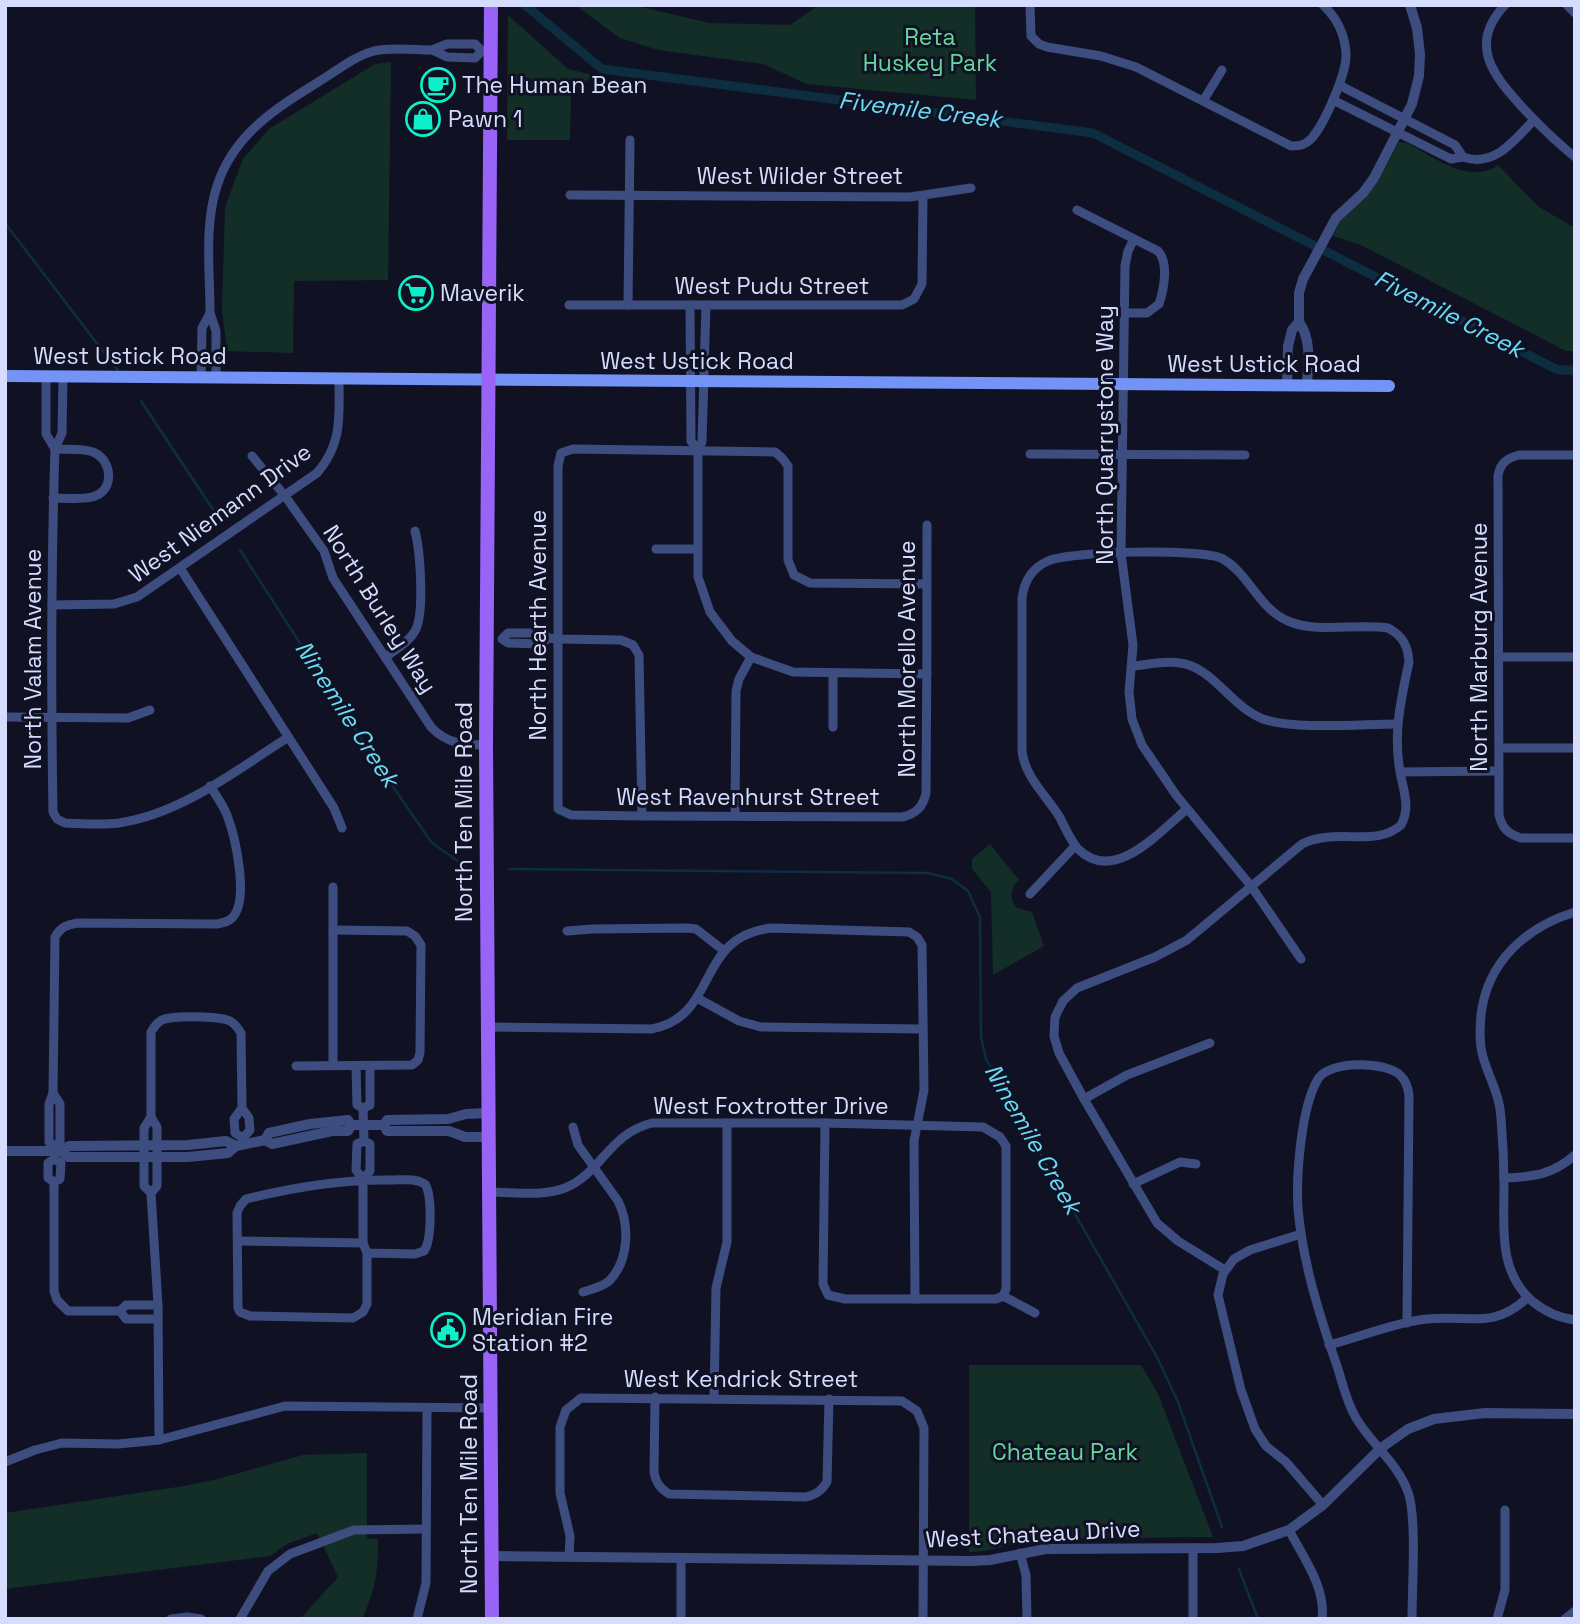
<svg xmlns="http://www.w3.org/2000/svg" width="1580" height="1624" font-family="'Space Grotesk',sans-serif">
  <rect width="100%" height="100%" fill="#101224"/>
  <g fill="#132e26">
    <path d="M575 5H633L709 23 790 25 819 5H975L976 100 807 84 763 64 658 50 620 38Z"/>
    <path d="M508 15 568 69 593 75 571 95 570 140H507Z"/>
    <path d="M391 62 388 280 294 281 293 353 227 351 222 310 225 207 243 159 269 129 375 64Z"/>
    <path d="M1399 142 1407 143C1432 156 1470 186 1498 165L1539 207 1575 228V351H1566L1361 245 1333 236 1340 222 1377 183Z"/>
    <path d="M990 844 1019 880C1010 888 1009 898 1017 908L1032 912 1044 946 993 975 991 892 972 869V859Z"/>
    <path d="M969 1365H1141L1158 1394 1213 1537 1041 1539C1016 1542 994 1551 969 1552Z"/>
    <path d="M367 1453V1538L378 1539C378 1573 376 1588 362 1619H300L338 1577 317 1533 287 1544 270 1556 5 1589V1513L184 1486 214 1480 303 1455Z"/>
  </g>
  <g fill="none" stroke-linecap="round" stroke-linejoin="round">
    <g stroke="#0d2d40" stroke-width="2.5">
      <path d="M5 223 118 371"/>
      <path d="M141 401 222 523"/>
      <path d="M240 550 381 769 431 842 466 867"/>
      <path d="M509 869 928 873 952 879 968 891 980 917 981 1037 986 1059 1157 1357 1178 1402 1222 1527"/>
      <path d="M1239 1569 1258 1619"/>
    </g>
    <g stroke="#0d2d40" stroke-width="9">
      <path d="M525 5 602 69 1093 133 1313 245"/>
      <path d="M1325 251 1558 370H1575"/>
    </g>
    <g stroke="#3e4d80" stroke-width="9">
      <path d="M1030 5 1031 36 1039 44 1047 47 1101 56 1136 67 1291 146C1300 146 1305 145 1311 139 1324 125 1347 73 1346 54 1345 35 1337 18 1323 5"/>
      <path d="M1505 5C1467 45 1494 76 1523 108 1539 125 1556 142 1575 157"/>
      <path d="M1567 5 1575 13"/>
      <path d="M447 44H475L482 51 475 58 447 57 432 50Z"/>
      <path d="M1333 100 1451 159 1463 157 1455 145 1341 86"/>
      <path d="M1203 101 1222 70"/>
      <path d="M1463 157C1495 168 1514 140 1534 120"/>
      <path d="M570 195 910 197 971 188"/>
      <path d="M1077 210 1158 251C1169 263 1164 289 1159 304L1147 313H1124"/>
      <path d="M1134 239 1128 251 1125 266 1121 553 1133 645 1129 692 1132 719 1142 745 1176 795 1251 886 1301 959"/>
      <path d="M569 305H902L914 299 922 284 923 196"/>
      <path d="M628 305 630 140"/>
      <path d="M690 305 691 441 698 450 702 442 706 305"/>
      <path d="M210 313C210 272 204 225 217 186 234 133 278 107 323 79 339 69 355 56 374 51 392 47 414 50 432 50"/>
      <path d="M46 377V434L55 449 62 433 63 377"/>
      <path d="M201 377 202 328 210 313 216 331V377"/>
      <path d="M698 450V577L710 612 732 641 751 657 793 672 927 674"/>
      <path d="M1030 454 1245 455"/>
      <path d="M1575 455H1519C1507 458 1500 463 1498 476L1499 815C1502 828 1508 834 1521 838H1575"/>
      <path d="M252 456 285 496 324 551 333 578 431 727C447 744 464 745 486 745"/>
      <path d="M53 498C65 498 80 500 92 497 115 492 113 460 93 452 81 448 67 450 55 449 51 570 51 691 53 812L57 819 65 823C83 824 101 825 119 823 181 814 235 771 287 738"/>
      <path d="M927 525C927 614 927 704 926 793 923 807 916 814 902 817L642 816 571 815 558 809V466L561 453 573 449 775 452 782 458 788 466V560L794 575 810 583 927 584"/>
      <path d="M656 549H697"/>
      <path d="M180 568 334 808 342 828"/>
      <path d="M52 605 114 604 137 597 317 473C343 443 339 416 339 379"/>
      <path d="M548 638 541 644 508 643 502 639 508 633H544L548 638 557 639 621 640 633 645 639 655 642 816"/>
      <path d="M386 657C396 649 409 642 415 631 425 614 420 550 415 531"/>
      <path d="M1500 657H1575"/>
      <path d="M1132 666C1147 665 1164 660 1180 663 1213 667 1231 707 1263 719 1295 730 1361 724 1397 724"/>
      <path d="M5 717 128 718 150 710"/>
      <path d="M833 727V674"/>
      <path d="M1500 748H1575"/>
      <path d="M1400 772 1499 771"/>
      <path d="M1187 809C1159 832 1114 885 1078 849 1070 840 1065 827 1059 816 1045 794 1025 777 1022 751V598C1024 582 1032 568 1048 561 1069 551 1204 548 1223 559 1249 574 1259 609 1288 621 1318 634 1357 623 1388 628 1403 636 1408 646 1409 662 1401 699 1393 734 1400 771 1403 790 1411 807 1401 825 1376 848 1336 827 1302 844L1187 940 1155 957 1077 988 1063 1001 1055 1017 1054 1036 1059 1053 1084 1099 1157 1223 1178 1241 1225 1270"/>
      <path d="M735 816 736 691 739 679 751 657"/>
      <path d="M1030 894 1075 846"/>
      <path d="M1575 912C1526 927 1487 962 1481 1015 1480 1029 1479 1043 1483 1057 1489 1078 1500 1095 1501 1118 1503 1141 1504 1164 1504 1187 1504 1227 1498 1271 1532 1301 1544 1311 1559 1318 1575 1320"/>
      <path d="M567 931 592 929 687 928 696 929 723 950"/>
      <path d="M697 998 739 1021 761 1027 922 1029"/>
      <path d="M488 1027 651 1029C720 1017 694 936 772 928L909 932 917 937 922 945 924 1090 914 1141 915 1299"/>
      <path d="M333 1065V887"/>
      <path d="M296 1066 412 1065 418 1060 420 1053 421 945 415 936 407 931 333 930"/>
      <path d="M356 1066 357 1105 363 1108 364 1141 370 1144V1171L363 1179 356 1170 357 1144 364 1141"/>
      <path d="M53 1093 55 937C61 927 66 925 78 923L217 924C223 923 228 922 232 918 250 900 235 836 227 815 223 805 216 795 210 786"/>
      <path d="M53 1093 60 1104V1142L54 1146 49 1142V1104Z"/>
      <path d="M1084 1099 1127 1075 1210 1043"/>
      <path d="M363 1108 370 1105V1066"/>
      <path d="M151 1117V1032C154 1027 157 1022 162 1020 173 1015 219 1016 230 1021 235 1024 238 1028 241 1033L242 1108"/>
      <path d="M825 1123 823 1284 828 1295 845 1299H996L1003 1296 1035 1313"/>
      <path d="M573 1127 578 1145 618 1201C630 1225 629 1261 609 1281 602 1287 592 1289 583 1292"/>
      <path d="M243 1138 250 1130 249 1118 242 1108 234 1119 235 1133 243 1138 245 1144"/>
      <path d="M54 1159 61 1163 60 1179 54 1182 48 1178V1163Z"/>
      <path d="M1504 1178C1533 1177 1552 1175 1575 1155"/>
      <path d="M363 1179V1243L367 1253V1304L363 1312 353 1318 250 1316 240 1312 238 1308 237 1213 240 1206 246 1199C294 1187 342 1179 393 1180 404 1180 415 1178 425 1184 432 1195 432 1240 424 1251L415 1254 367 1253"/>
      <path d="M54 1182V1291L57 1300 68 1311H120"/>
      <path d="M1133 1184 1180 1162 1196 1164"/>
      <path d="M489 1192C513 1192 542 1197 565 1188 602 1173 608 1134 652 1123H825L983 1127 1000 1137 1006 1146V1289L1003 1296"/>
      <path d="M151 1193 144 1186V1128L151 1117 157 1127V1186L151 1193 158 1305 159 1440"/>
      <path d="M1301 1234 1250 1250 1234 1259 1223 1274 1218 1295 1241 1390 1255 1429 1266 1446 1286 1462 1323 1505"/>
      <path d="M238 1241 363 1243"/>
      <path d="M158 1305H126L120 1311 126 1319H158"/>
      <path d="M1407 1323 1409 1095C1408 1088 1406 1081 1401 1076 1387 1061 1329 1060 1318 1079 1301 1107 1296 1176 1298 1209 1303 1264 1320 1317 1338 1369 1343 1385 1347 1403 1356 1418 1372 1445 1397 1462 1408 1492 1417 1517 1412 1588 1412 1619"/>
      <path d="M1329 1345C1359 1337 1389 1325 1419 1320 1463 1312 1491 1333 1528 1297"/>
      <path d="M655 1397 654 1472C656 1483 660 1488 669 1494L805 1497C816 1495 821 1491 827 1482L829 1399"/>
      <path d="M714 1398 716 1288 727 1242V1123"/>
      <path d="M5 1462 35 1450 62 1443 118 1444 159 1440 285 1406 492 1408"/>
      <path d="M1289 1530C1303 1557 1326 1587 1322 1619"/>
      <path d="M1193 1548V1619"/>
      <path d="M1020 1553 1026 1575 1027 1619"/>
      <path d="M569 1557 570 1536 560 1493V1427L566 1410 581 1398 902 1401 917 1411 924 1428 923 1619"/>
      <path d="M681 1558V1619"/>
      <path d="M171 1619 187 1617 201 1619"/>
      <path d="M240 1619 268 1571 290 1554 354 1530 426 1529"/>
      <path d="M417 1619 426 1583 427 1408"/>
      <path d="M1497 1619 1505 1590V1510"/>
      <path d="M1565 1619 1575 1611"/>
    </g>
    <g stroke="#3e4d80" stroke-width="10">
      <path d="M1299 322C1312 340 1308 364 1307 385"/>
      <path d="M1287 385 1288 346 1292 330 1299 322V293L1303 279 1336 218 1363 193 1374 178 1412 104 1419 76 1420 54 1417 28 1410 5"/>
      <path d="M384 1125 387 1131H449L465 1137H488"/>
      <path d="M265 1140 269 1133 310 1124 348 1120 351 1125H384L387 1120 448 1119 466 1114 488 1113"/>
      <path d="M236 1146 226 1141 188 1145 69 1146 61 1151 68 1157H188L228 1153 236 1146 265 1140 272 1144 332 1131H348L351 1125"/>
      <path d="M5 1151H61"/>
      <path d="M492 1556 971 1561 990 1560 1046 1549 1217 1548 1243 1546 1289 1530 1323 1505 1381 1448 1408 1429 1434 1419 1485 1413 1575 1414"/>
    </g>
    <path stroke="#7393f7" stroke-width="12" d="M5 376 1389 386"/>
    <path stroke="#9863f6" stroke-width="14" d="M491 5 486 745 492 1619"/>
  </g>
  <defs>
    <g id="cafe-ring" transform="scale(1.75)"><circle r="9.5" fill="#101224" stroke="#0ef0ca" stroke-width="1.5"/><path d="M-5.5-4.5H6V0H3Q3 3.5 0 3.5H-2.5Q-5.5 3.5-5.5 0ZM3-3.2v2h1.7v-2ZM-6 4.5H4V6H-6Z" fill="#0ef0ca"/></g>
    <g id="shop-ring" transform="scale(1.75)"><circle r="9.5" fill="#101224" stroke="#0ef0ca" stroke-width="1.5"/><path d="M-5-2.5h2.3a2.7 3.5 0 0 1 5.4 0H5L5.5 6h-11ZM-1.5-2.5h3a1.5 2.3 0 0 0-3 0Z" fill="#0ef0ca"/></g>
    <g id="supermarket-ring" transform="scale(1.75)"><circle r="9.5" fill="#101224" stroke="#0ef0ca" stroke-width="1.5"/><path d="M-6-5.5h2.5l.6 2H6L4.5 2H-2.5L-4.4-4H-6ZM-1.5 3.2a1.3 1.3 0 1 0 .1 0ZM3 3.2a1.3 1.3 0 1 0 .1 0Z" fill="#0ef0ca"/></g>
    <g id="civic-ring" transform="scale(1.75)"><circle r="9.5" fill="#101224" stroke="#0ef0ca" stroke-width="1.5"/><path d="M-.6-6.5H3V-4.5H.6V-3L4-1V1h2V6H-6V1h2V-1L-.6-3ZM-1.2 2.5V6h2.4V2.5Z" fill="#0ef0ca"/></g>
  </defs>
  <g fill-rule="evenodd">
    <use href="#cafe-ring" x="438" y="85"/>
    <use href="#shop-ring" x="423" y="119"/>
    <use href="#supermarket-ring" x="416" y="293"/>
    <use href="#civic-ring" x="448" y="1330"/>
  </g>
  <g text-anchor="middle" stroke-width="6" stroke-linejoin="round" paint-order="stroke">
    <g font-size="23" fill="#66d99d" stroke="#101224">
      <text x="930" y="45">Reta<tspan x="930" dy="26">Huskey Park</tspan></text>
      <text x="1065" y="1460">Chateau Park</text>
    </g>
    <g font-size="23" fill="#d6dcfd" stroke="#101224" text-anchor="start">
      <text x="462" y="93">The Human Bean</text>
      <text x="448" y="127">Pawn 1</text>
      <text x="440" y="301">Maverik</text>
      <text x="472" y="1325">Meridian Fire<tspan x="472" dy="26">Station #2</tspan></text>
    </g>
    <g font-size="23" fill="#d6dcfd" stroke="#101224">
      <text x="800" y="184">West Wilder Street</text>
      <text x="772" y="294">West Pudu Street</text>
      <text x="130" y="364">West Ustick Road</text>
      <text x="697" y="369">West Ustick Road</text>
      <text x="1264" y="372">West Ustick Road</text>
      <text transform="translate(1105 435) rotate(-90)" y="8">North Quarrystone Way</text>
      <text transform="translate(220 513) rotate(-36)" y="8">West Niemann Drive</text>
      <text transform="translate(380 609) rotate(58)" y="8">North Burley Way</text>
      <text transform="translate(538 625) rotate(-90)" y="8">North Hearth Avenue</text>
      <text transform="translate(1479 647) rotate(-90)" y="8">North Marburg Avenue</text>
      <text transform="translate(33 659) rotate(-90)" y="8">North Valam Avenue</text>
      <text transform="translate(907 659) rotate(-90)" y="8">North Morello Avenue</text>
      <text x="748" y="805">West Ravenhurst Street</text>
      <text transform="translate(464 812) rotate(-90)" y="8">North Ten Mile Road</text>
      <text x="771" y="1114">West Foxtrotter Drive</text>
      <text x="741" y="1387">West Kendrick Street</text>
      <text transform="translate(469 1484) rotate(-90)" y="8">North Ten Mile Road</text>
      <text transform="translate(1033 1534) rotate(-3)" y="8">West Chateau Drive</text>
    </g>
    <g font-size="24" font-style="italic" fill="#6adbf6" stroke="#101224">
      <text transform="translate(920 110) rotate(7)" y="8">Fivemile Creek</text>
      <text transform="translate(1449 314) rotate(27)" y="8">Fivemile Creek</text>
      <text transform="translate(347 714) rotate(57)" y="8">Ninemile Creek</text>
      <text transform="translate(1033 1139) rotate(60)" y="8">Ninemile Creek</text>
    </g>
  </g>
  <rect width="1580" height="1624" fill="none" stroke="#d6dcfd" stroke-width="14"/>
</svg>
